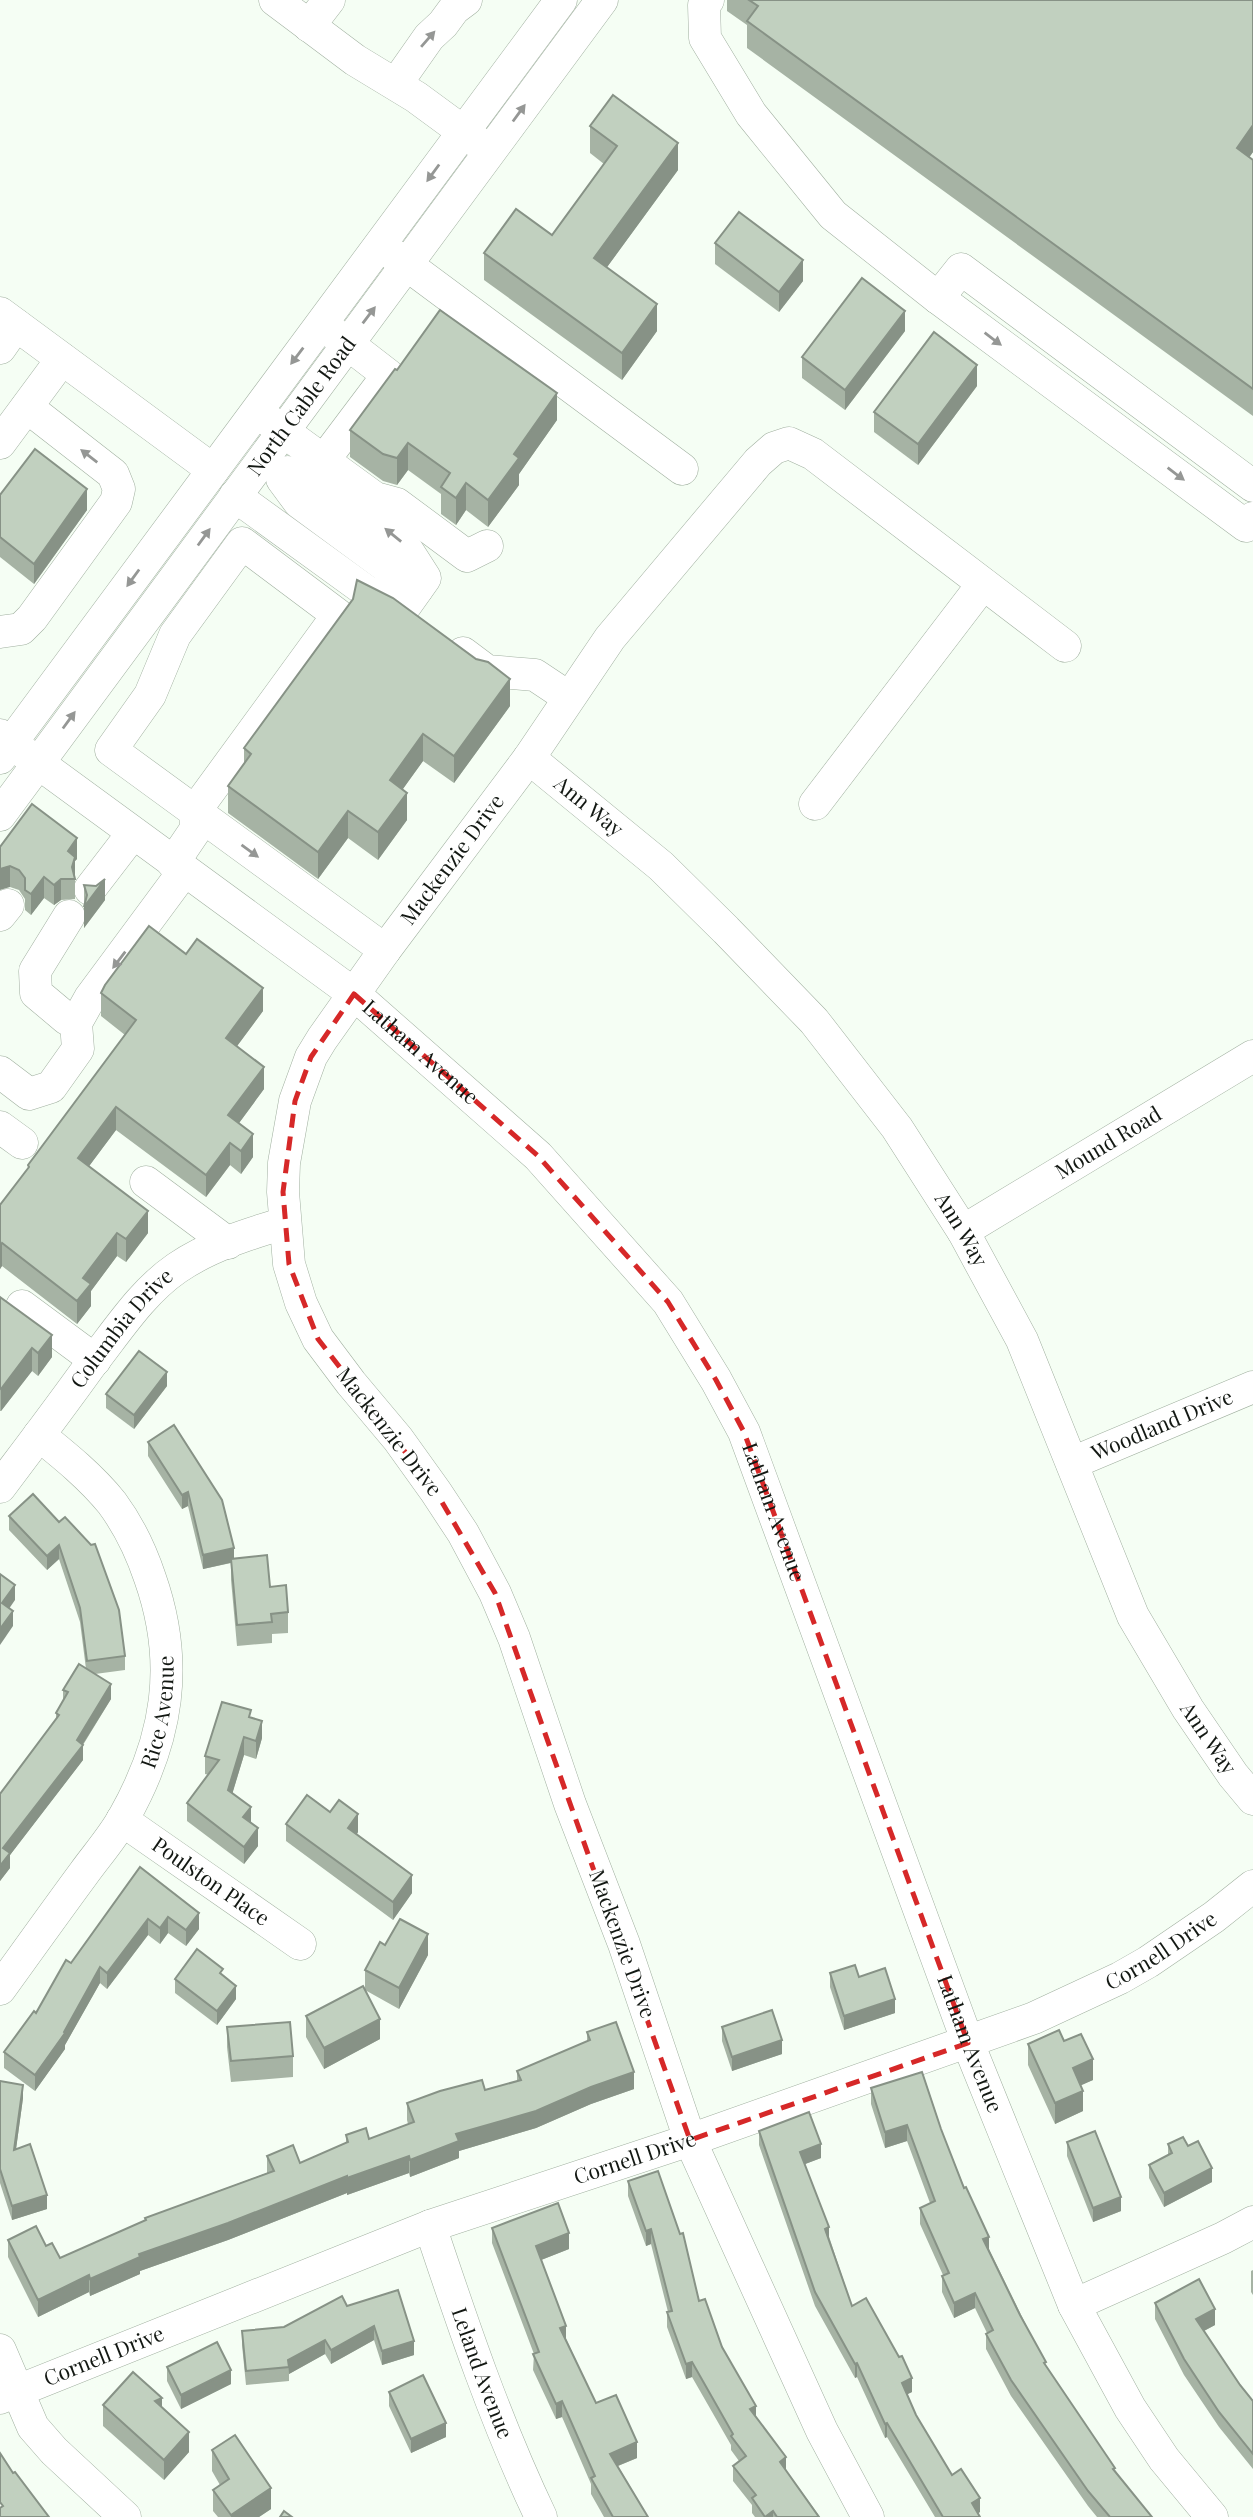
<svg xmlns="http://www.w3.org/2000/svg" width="1253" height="2517" font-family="'Playfair Display',serif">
  <rect width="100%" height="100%" fill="#f5fef4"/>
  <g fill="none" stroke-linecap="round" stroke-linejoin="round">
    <g stroke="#a1b0a0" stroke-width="33">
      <g id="minor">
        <path d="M275 0 355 60 416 97 480 144"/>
        <path d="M708 0 704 5 705 38 751 114 833 215 938 298 1246 526 1253 518"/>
        <path d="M309 26 329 0"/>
        <path d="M396 84 429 37 443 24 454 9 466 0"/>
        <path d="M391 253 682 469"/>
        <path d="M938 298 961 269 1253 486"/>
        <path d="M0 313 213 470"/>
        <path d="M0 348 16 325"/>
        <path d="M268 420 375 498 397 504 467 556 487 546"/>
        <path d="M0 443 62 359"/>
        <path d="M324 460 388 375 331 331"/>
        <path d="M288 472 317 479 400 539 425 578 403 609"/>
        <path d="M282 479 299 502 417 589"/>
        <path d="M235 496 366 591 395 605"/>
        <path d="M0 632 21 629 32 618 116 502 119 489 113 474 27 407"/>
        <path d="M463 653 487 671 535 675 568 697"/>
        <path id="s1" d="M0 735 354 994 538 1156 668 1302 716 1380 744 1432 968 2043 1074 2305 1130 2408 1164 2459 1212 2517"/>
        <path d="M0 758 561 0"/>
        <path id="s2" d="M529 758 661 866 726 930 814 1021 897 1128 963 1231 1022 1340 1133 1616 1188 1709 1233 1775 1253 1799"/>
        <path d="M815 804 983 584"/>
        <path id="s3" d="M0 815 602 0"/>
        <path d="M173 863 196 829 195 811 338 615 242 543 175 635 150 695 111 750 385 950"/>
        <path d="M90 889 133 833"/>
        <path d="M0 915 8 905"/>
        <path d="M69 916 35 971 36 993 67 1019 76 1023"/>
        <path d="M0 1072 29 1094 51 1087 78 1049 76 1023 90 998 184 871"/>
        <path d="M0 1127 22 1143"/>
        <path d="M146 1182 228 1243"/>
        <path id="s4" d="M963 1231 1253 1056"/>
        <path d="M22 1306 95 1360"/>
        <path id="s5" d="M1072 1463 1253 1387"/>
        <path id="s6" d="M0 1487C31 1446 62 1405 92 1363 118 1330 142 1292 177 1268 209 1246 248 1234 285 1223"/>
        <path id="s7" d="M122 1820 300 1944"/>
        <path id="s8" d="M0 1989C28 1950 56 1911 84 1873 97 1855 113 1837 124 1817 168 1739 180 1663 150 1578 141 1551 129 1526 112 1503 91 1477 65 1456 39 1435"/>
        <path id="s9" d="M430 2226C463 2325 496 2423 541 2517"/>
        <path d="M1074 2305 1223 2238 1253 2222"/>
        <path d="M0 2350 33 2427 54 2451 125 2517"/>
        <path id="s10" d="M0 2398 430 2226 690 2140 1034 2018 1120 1978 1148 1962 1214 1917 1253 1886"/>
        <path id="s11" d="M868 2517 822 2431 690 2140 624 1944 570 1804 514 1638 495 1593 463 1533 436 1492 398 1439 351 1383 318 1339 301 1303 289 1264 283 1192 284 1163 295 1101 311 1057 322 1039 385 950 529 758 610 638 758 462 774 448 789 443 813 454 1065 646"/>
      </g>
    </g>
    <use href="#minor" stroke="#fff" stroke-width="32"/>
  </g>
  <g fill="#a6b3a4">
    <path d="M727 0H1253V152L1249 157 1253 160V416L747 48V25L727 11Z"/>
    <path d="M590 126 678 170 607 267 657 331 622 380 484 280V253L552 235 604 164 590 153Z"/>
    <path d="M715 243 803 281 779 312 715 264Z"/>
    <path d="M905 331 845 410 802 378V357Z"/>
    <path d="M397 370 557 420 519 474V485L488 527 466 510 456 525 441 514V494L408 470 397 485 383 481 350 457V430Z"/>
    <path d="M977 386 918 465 874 432V412Z"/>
    <path d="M0 495 87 510 34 584 0 557Z"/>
    <path d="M510 706 454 783 423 761 402 790 407 820 378 860 348 838 318 879 228 813V786L244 764V748Z"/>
    <path d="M0 847 77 859 75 861V899L61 900 54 905 44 898 31 915 25 910V899L19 890 10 887Z"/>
    <path d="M84 885 96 886 105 900 84 928Z"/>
    <path d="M101 993 263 1011 237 1046 264 1089 239 1123 253 1157 241 1174 230 1165 206 1197 116 1130 89 1166 148 1233 126 1262 117 1256 91 1291V1306L77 1324 2 1266 0 1269V1205L28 1169V1165L125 1035 101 1016Z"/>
    <path d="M0 1297 52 1357 38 1376 32 1371 1 1411H0Z"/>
    <path d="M167 1386 134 1429 106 1408V1394Z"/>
    <path d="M174 1425 234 1559 270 1587 288 1612V1633L272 1634V1643L237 1646 231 1580V1563L203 1569 188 1506 182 1509 148 1456V1442Z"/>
    <path d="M33 1494 125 1656V1670L95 1674 111 1699 83 1745V1760L10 1855V1868L0 1881V1794L56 1719V1713L63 1701V1690L86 1669 80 1622 59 1559 47 1570 9 1530V1516Z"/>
    <path d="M251 1717 262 1738 256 1759 244 1755 232 1794 251 1823 258 1846 244 1864 187 1821V1803L209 1775 205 1774V1756Z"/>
    <path d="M286 1824 358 1832 357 1834 412 1893 393 1920 286 1841Z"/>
    <path d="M140 1867 199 1929 186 1946 168 1933 160 1944 148 1935 107 1989 100 1983 65 2045V2049L35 2091 4 2068V2052L36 2013 71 1963Z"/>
    <path d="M385 1945 428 1955 399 2009 365 1990 380 2039 324 2069 306 2037V2016L365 1990V1970Z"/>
    <path d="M830 1973 859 1977 895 2013 844 2030 830 1987Z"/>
    <path d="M223 1976 236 1999 217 2025 175 1993V1979Z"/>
    <path d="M227 2027 293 2056V2077L231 2082 227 2047Z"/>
    <path d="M722 2027 782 2054 732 2071 722 2041Z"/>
    <path d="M587 2032 634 2089 591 2104 536 2128 459 2151V2158L410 2177 409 2173 347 2195V2193L228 2240 140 2271V2274L90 2296 89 2292 38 2317 8 2257V2240L46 2246 60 2258 145 2221V2218L267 2173V2156L300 2163 346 2143V2135L369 2139 408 2124 407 2120V2103L485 2090 517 2081V2071L587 2042Z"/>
    <path d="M1064 2041 1093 2080 1080 2085 1083 2111 1055 2124 1028 2065V2044Z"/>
    <path d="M0 2081 23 2098 16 2149 47 2209 12 2220 0 2183Z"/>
    <path d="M871 2088 941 2129 989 2249 1046 2366 1115 2472 1152 2517H1097L1088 2506 1011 2396 986 2349V2334L987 2333 975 2308 954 2318 942 2292V2276L943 2275 920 2224V2208L930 2203 907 2141 885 2148 871 2104Z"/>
    <path d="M759 2131 821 2158 805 2164 852 2306 912 2392 907 2394 916 2415 952 2475 980 2512 978 2513 980 2517H935L887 2437 885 2438 857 2377 855 2378 815 2306 759 2145Z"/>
    <path d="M1067 2142 1121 2211 1093 2222 1067 2156Z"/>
    <path d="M1168 2144 1188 2146 1212 2182 1164 2207 1149 2178V2165L1168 2155Z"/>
    <path d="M628 2181 699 2301 756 2417 786 2470 820 2517H755L752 2513V2505L733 2481V2466L739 2461 731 2450V2445L692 2377 686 2379 667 2327V2312H668L651 2244 646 2246 628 2196Z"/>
    <path d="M492 2228 569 2249 541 2260 566 2339 596 2403 637 2458 618 2466 648 2517H604L591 2494V2484L562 2417 556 2419 533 2370 534 2354 492 2243Z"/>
    <path d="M1253 2270V2295L1251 2292V2271Z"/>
    <path d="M1155 2303 1215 2325 1204 2331 1240 2385 1253 2401V2469L1219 2427 1184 2375 1155 2319Z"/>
    <path d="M347 2306 414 2355 382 2365 374 2340 331 2364 325 2354 289 2374V2381L246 2385 242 2345V2331L284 2327Z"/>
    <path d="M167 2367 231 2384 181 2409 167 2381Z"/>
    <path d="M389 2392 446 2437 411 2453 389 2406Z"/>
    <path d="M103 2405 162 2407 189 2452 164 2480 103 2426Z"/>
    <path d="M212 2450 271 2509 259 2517H218L213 2511V2490L220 2485 212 2471Z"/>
  </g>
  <g fill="#879286">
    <path d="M1253 125V152L1237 175V148Z"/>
    <path d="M678 143V170L594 285V258Z"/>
    <path d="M803 260V281L779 312V292Z"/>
    <path d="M657 304V331L622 380V353Z"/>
    <path d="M905 311V331L845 410V390Z"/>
    <path d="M977 365V386L918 465V444Z"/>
    <path d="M557 393V420L519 474V485L488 527V500L514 454Z"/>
    <path d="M408 443V470L397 485V458Z"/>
    <path d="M466 483V510L456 525V498Z"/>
    <path d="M87 489V510L34 584V564Z"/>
    <path d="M510 679V706L454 783V756Z"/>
    <path d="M423 734V761L390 807V780Z"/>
    <path d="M407 793V820L378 860V832Z"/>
    <path d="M348 811V838L318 879V852Z"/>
    <path d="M77 838V859L75 861V878L68 851Z"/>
    <path d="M10 866V887L0 890V869Z"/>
    <path d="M44 877V898L31 915V894Z"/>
    <path d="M61 879V900L54 905V885Z"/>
    <path d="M105 879V900L84 928V907Z"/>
    <path d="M263 988V1011L226 1061V1038Z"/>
    <path d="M264 1067V1089L228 1138V1115Z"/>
    <path d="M116 1107V1130L78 1181V1158Z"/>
    <path d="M253 1134V1157L241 1174V1151Z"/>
    <path d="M230 1143V1165L206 1197V1175Z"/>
    <path d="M148 1211V1233L126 1262V1239Z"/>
    <path d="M117 1233V1256L91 1291V1306L77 1324V1301L83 1278Z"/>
    <path d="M2 1243V1266L0 1269V1246Z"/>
    <path d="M52 1335V1357L38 1376V1353Z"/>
    <path d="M32 1348V1371L1 1411V1389Z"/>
    <path d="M167 1372V1386L134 1429V1415Z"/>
    <path d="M188 1492V1506L182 1509V1495Z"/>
    <path d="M59 1545V1559L47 1570V1556Z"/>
    <path d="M234 1548V1562L203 1569V1555Z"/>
    <path d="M15 1585V1600L2 1619V1603Z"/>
    <path d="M13 1611V1626L0 1645V1629Z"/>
    <path d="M111 1684V1699L81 1747 83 1745V1760L10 1855V1868L0 1881V1866L3 1848 77 1740Z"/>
    <path d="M262 1721V1738L256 1759V1741Z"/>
    <path d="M244 1737V1755L228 1808V1790Z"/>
    <path d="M251 1807V1825L243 1817Z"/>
    <path d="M358 1814V1832L348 1846V1828Z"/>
    <path d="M258 1828V1846L244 1864V1847Z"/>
    <path d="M412 1875V1893L393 1920V1902Z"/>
    <path d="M199 1913V1929L186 1946V1930Z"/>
    <path d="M168 1917V1933L160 1944V1928Z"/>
    <path d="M148 1919V1935L107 1989V1973Z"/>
    <path d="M428 1934V1955L399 2009V1988Z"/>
    <path d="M100 1967V1983L65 2045V2049L35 2091V2075L64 2032Z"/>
    <path d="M236 1986V1999L217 2025V2011Z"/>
    <path d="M895 1999V2013L844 2030V2016Z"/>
    <path d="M380 2019V2039L324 2069V2048Z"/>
    <path d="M782 2040V2054L732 2071V2057Z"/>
    <path d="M1093 2059V2080L1073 2089V2068Z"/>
    <path d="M634 2072V2089L591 2104 536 2128 459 2151V2158L410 2177V2160L456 2134Z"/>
    <path d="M23 2085V2098L14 2164V2150Z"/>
    <path d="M1083 2091V2111L1055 2124V2103Z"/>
    <path d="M907 2125V2141L885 2148V2132Z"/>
    <path d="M821 2144V2158L800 2166V2152Z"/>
    <path d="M409 2156V2173L347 2195V2178Z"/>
    <path d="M1212 2168V2182L1164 2207V2193Z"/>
    <path d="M347 2176V2193L228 2240 140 2271V2274L90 2296V2279L139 2254Z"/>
    <path d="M47 2195V2209L12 2220V2206Z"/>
    <path d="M1121 2197V2211L1093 2222V2208Z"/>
    <path d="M829 2227V2241L825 2229Z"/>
    <path d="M651 2229V2244L646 2246V2231Z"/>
    <path d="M569 2233V2249L536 2262V2246Z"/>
    <path d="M989 2237V2252L983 2239Z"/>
    <path d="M89 2275V2292L38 2317V2300Z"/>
    <path d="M975 2293V2308L954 2318V2303Z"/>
    <path d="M1215 2309V2325L1196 2335V2319Z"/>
    <path d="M374 2326V2340L331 2364V2350Z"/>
    <path d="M566 2326V2341L560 2328Z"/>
    <path d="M325 2340V2354L289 2374 288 2360Z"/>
    <path d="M414 2341V2355L382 2365V2351Z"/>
    <path d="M692 2362V2377L686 2379V2364Z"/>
    <path d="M857 2363V2377L855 2378V2364Z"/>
    <path d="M231 2370V2384L181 2409V2395Z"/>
    <path d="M912 2378V2392L902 2397V2383Z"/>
    <path d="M162 2398V2418L155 2401Z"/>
    <path d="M562 2401V2417L556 2419V2404Z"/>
    <path d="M756 2406V2421L750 2409Z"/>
    <path d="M446 2423V2437L411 2453V2439Z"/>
    <path d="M887 2423V2437L885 2438V2424Z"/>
    <path d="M189 2432V2452L164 2480V2460Z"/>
    <path d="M637 2442V2458L610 2469V2454Z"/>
    <path d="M786 2457V2472L780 2462Z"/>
    <path d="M271 2488V2509L259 2517H231V2515Z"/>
    <path d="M980 2498V2512L972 2517V2503Z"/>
    <path d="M773 2511V2517H765Z"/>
  </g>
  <g fill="#c1d0bf" stroke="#879286" stroke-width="2">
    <path d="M749 0H1253V125L1237 148 1253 160V389L747 21 758 6Z"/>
    <path d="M613 95 678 143 594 258 657 304 622 353 484 253 516 209 552 235 617 146 590 126Z"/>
    <path d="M739 212 803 260 779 292 715 243Z"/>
    <path d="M862 278 905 311 845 390 802 357Z"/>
    <path d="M440 310 557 393 514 454 519 458 488 500 466 483 456 498 441 487 450 473 408 443 397 458 383 454 350 430 395 369 397 370Z"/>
    <path d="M934 332 977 365 918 444 874 412Z"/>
    <path d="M35 449 87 489 34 564 0 537V495Z"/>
    <path d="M357 580 393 598 476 659 488 662 510 679 454 756 423 734 390 780 407 793 378 832 348 811 318 852 228 786 251 754 244 748 353 599Z"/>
    <path d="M32 804 77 838 68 851 75 857 72 867 75 879H61L54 885 44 877 31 894 25 890V878L19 870 10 866 0 869V847Z"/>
    <path d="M105 879 84 907 87 895 84 885 96 886Z"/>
    <path d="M149 926 186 954 197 939 263 988 226 1038 264 1067 228 1115 253 1134 241 1151 230 1143 206 1175 116 1107 78 1158 148 1211 126 1239 117 1233 83 1278 91 1284 77 1301 2 1243 0 1246V1205L29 1167 28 1165 136 1020 101 993 105 985Z"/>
    <path d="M0 1297 52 1335 38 1353 32 1348 1 1389 0 1388Z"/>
    <path d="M139 1351 167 1372 134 1415 106 1394Z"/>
    <path d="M174 1425 222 1500 234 1548 203 1555 188 1492 182 1495 148 1442Z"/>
    <path d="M33 1494 59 1522 65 1517 91 1545 95 1544 119 1610 125 1656 87 1661 80 1608 59 1545 47 1556 9 1516Z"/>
    <path d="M267 1555 270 1587 286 1585 288 1612 271 1614 272 1622 237 1625 231 1559Z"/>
    <path d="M0 1574 15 1585 2 1603 13 1611 0 1629Z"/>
    <path d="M79 1664 111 1684 77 1740 83 1745 3 1848 10 1853 0 1866V1794L59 1715 56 1713 68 1692 63 1690Z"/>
    <path d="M222 1702 251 1710 249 1717 262 1721 256 1741 244 1737 228 1790 251 1807 243 1817 258 1828 244 1847 187 1803 219 1760 205 1756Z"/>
    <path d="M307 1795 330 1812 339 1800 358 1814 348 1828 412 1875 393 1902 286 1824Z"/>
    <path d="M140 1867 199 1913 186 1930 168 1917 160 1928 148 1919 107 1973 100 1967 64 2032 65 2033 35 2075 4 2052 34 2011 36 2013 66 1960 71 1963Z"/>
    <path d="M400 1919 428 1934 399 1988 365 1970 380 1942 385 1945Z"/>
    <path d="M197 1949 223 1969 220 1973 236 1986 217 2011 175 1979Z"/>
    <path d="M855 1965 859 1977 885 1968 895 1999 844 2016 830 1973Z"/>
    <path d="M363 1986 380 2019 324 2048 306 2016Z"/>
    <path d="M772 2010 782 2040 732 2057 722 2027Z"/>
    <path d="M290 2022 293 2056 231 2061 227 2027Z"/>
    <path d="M616 2022 634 2072 591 2087 536 2111 456 2134 459 2141 410 2160 409 2156 347 2178V2176L228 2223 139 2254 140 2257 90 2279 89 2275 38 2300 8 2240 36 2226 46 2246 52 2243 60 2258 146 2220 145 2218 274 2171 267 2156 293 2145 300 2163 348 2142 346 2135 366 2128 369 2139 414 2122 407 2103 440 2091 482 2080 485 2090 521 2080 517 2071 590 2040 587 2032Z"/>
    <path d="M1059 2030 1064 2041 1081 2034 1093 2059 1073 2068 1083 2091 1055 2103 1028 2044Z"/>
    <path d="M922 2072 941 2129 964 2188 966 2187 989 2237 983 2239 1020 2315 1046 2362 1044 2363 1115 2468 1113 2469 1152 2517H1110L1088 2491 1011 2380 986 2334 993 2330 975 2293 954 2303 942 2276 949 2273 920 2208 935 2201 907 2125 885 2132 871 2088Z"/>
    <path d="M0 2081 23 2085 14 2150 30 2144 47 2195 12 2206 0 2169Z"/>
    <path d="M809 2112 821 2144 800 2152 829 2227 825 2229 852 2306 866 2298 899 2357 902 2356 912 2378 902 2383 916 2415 952 2475 961 2469 980 2498 972 2503 980 2517H943L887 2423 885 2424 857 2363 855 2364 815 2292 759 2131Z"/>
    <path d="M1095 2131 1121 2197 1093 2208 1067 2142Z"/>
    <path d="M1183 2137 1188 2146 1198 2141 1212 2168 1164 2193 1149 2165 1172 2153 1168 2144Z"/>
    <path d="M658 2171 680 2234 683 2233 699 2301 705 2299 722 2347 756 2406 750 2409 786 2457 780 2462 819 2517H777L773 2511 765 2517 752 2498 756 2495 733 2466 746 2456 731 2436 733 2434 692 2362 686 2364 667 2312 672 2311 651 2229 646 2231 628 2181Z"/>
    <path d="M558 2203 569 2233 536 2246 566 2326 560 2328 596 2403 616 2395 637 2442 610 2454 648 2517H613L591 2478 595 2476 562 2401 556 2404 533 2354 539 2352 492 2228Z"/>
    <path d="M1199 2279 1215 2309 1196 2319 1240 2385 1253 2401V2454L1219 2412 1184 2359 1155 2303Z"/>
    <path d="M398 2290 414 2341 382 2351 374 2326 331 2350 325 2340 288 2360 289 2367 246 2371 242 2331 284 2327 342 2296 347 2306Z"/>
    <path d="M217 2342 231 2370 181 2395 167 2367Z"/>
    <path d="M133 2372 162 2398 155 2401 189 2432 164 2460 103 2405Z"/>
    <path d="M423 2375 446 2423 411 2439 389 2392Z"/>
    <path d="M235 2435 271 2488 231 2515 213 2490 229 2479 212 2450Z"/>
    <path d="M0 2453 13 2473 15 2472 49 2517H0V2508L3 2506 0 2502Z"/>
    <path d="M284 2511 292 2517H280Z"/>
  </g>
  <defs><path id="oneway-solid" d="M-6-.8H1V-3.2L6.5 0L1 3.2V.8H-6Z" transform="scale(1.75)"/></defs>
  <g fill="#959795">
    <use href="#oneway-solid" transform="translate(428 39) rotate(-49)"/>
    <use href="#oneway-solid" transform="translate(519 113) rotate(-54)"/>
    <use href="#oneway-solid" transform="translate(433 173) rotate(126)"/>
    <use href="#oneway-solid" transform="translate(369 315) rotate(-53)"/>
    <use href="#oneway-solid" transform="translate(993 339) rotate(37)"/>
    <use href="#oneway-solid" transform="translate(297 356) rotate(127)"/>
    <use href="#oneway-solid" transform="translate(89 456) rotate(-142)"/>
    <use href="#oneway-solid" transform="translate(1176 474) rotate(37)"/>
    <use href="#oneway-solid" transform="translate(393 535) rotate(-141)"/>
    <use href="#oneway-solid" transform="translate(204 537) rotate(-54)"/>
    <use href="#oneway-solid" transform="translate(133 578) rotate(126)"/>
    <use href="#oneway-solid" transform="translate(69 720) rotate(-54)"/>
    <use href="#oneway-solid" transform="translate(250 851) rotate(36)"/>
    <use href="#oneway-solid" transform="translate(119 960) rotate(127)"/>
  </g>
  <path fill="none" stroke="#d62828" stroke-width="5" stroke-dasharray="14 9" stroke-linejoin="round" d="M354 994 538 1156 668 1302 716 1380 744 1432 968 2043 690 2140 495 1593 436 1492 318 1339 289 1264 283 1192 295 1101 311 1057Z"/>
  <g text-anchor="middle" stroke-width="7" stroke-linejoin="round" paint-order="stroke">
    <g font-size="21" fill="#131813" stroke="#fff">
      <text dy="7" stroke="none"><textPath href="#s3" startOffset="508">North Cable Road</textPath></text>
      <text dy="7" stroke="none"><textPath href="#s2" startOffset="77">Ann Way</textPath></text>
      <text dy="7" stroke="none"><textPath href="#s11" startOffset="1843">Mackenzie Drive</textPath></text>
      <text dy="7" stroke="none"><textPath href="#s1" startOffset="527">Latham Avenue</textPath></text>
      <text dy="7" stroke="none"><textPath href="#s4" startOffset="170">Mound Road</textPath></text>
      <text dy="7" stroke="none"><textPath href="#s2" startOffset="644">Ann Way</textPath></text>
      <text dy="7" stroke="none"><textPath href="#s6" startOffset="200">Columbia Drive</textPath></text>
      <text dy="7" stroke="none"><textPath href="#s5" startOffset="98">Woodland Drive</textPath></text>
      <text transform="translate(389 1432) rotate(52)" y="7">Mackenzie Drive</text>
      <text dy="7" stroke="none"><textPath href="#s1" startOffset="1115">Latham Avenue</textPath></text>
      <text dy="7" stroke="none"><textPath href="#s8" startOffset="324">Rice Avenue</textPath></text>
      <text dy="7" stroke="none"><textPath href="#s2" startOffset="1211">Ann Way</textPath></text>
      <text dy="7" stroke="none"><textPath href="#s7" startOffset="108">Poulston Place</textPath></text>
      <text transform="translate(622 1944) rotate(70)" y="7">Mackenzie Drive</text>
      <text dy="7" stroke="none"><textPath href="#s10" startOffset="1246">Cornell Drive</textPath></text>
      <text dy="7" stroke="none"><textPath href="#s1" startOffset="1682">Latham Avenue</textPath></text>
      <text dy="7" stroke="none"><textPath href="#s10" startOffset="679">Cornell Drive</textPath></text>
      <text dy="7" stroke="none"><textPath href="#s10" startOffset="112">Cornell Drive</textPath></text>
      <text dy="7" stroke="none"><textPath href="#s9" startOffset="156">Leland Avenue</textPath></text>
    </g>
  </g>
</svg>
